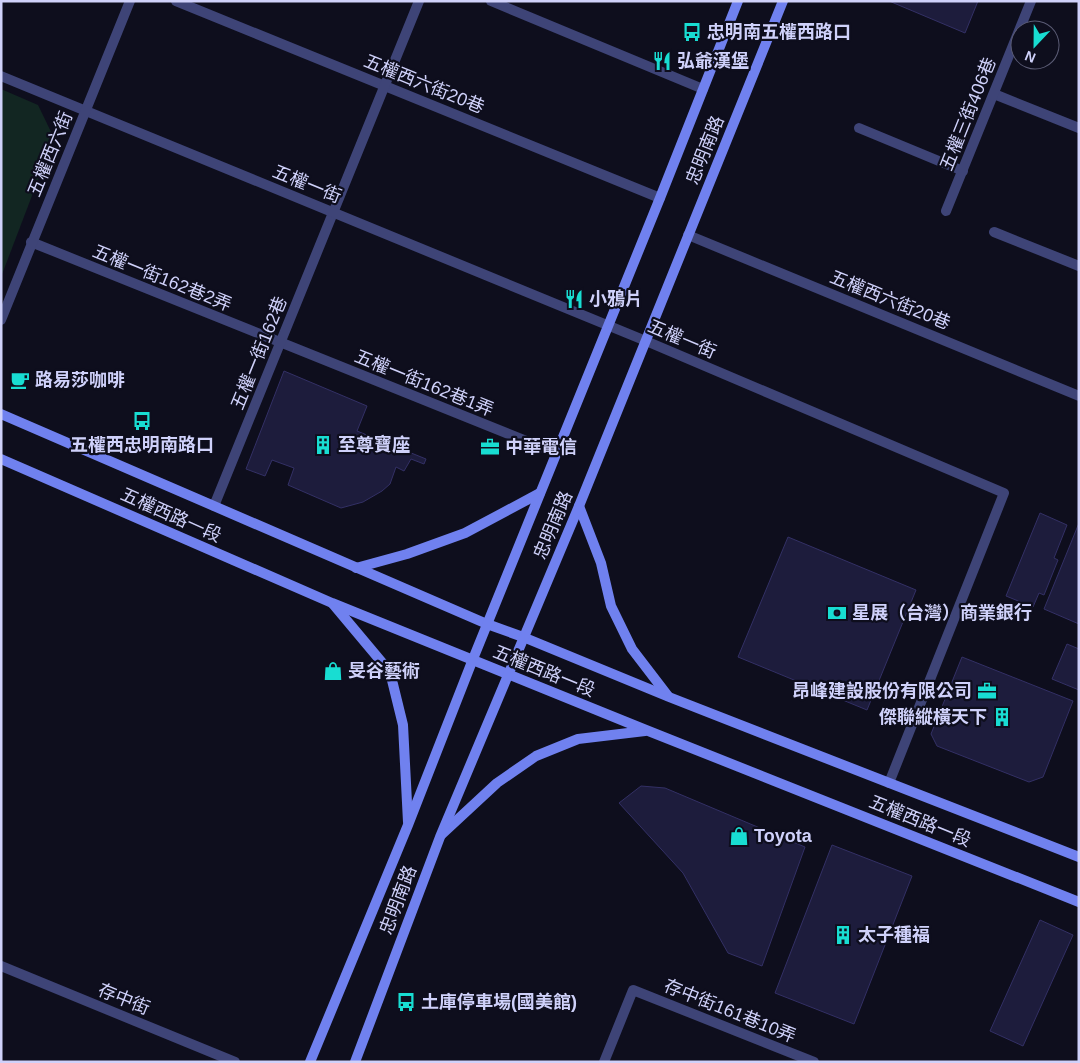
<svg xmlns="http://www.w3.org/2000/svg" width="1080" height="1063" font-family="Arial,'Noto Sans TC',sans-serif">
  <rect width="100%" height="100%" fill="#0e0e1d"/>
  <path fill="#122622" d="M1 89 38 105 54 138 1 277Z"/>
  <g fill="#1d1c3c" stroke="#333065">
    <path d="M889 1H978L965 33Z"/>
    <path d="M284 371 367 406 357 431 426 459 424 464 411 459 404 471 396 467 390 484 382 491 363 502 341 508 288 485 294 468 272 460 265 476 246 469Z"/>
    <path d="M1040 513 1067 525 1054 558 1058 560 1044 595 1039 593 1033 607 1006 596Z"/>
    <path d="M1079 523V624L1044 609Z"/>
    <path d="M788 537 916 590 867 710 738 657Z"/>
    <path d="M1067 644 1079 649V690L1052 679Z"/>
    <path d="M962 657 1073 701 1043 777 1029 782 937 746 931 734Z"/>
    <path d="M641 786 665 788 805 847 762 966 728 953 683 873 619 803Z"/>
    <path d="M832 845 912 876 854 1024 775 993Z"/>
    <path d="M1040 920 1073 935 1023 1046 990 1031Z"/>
  </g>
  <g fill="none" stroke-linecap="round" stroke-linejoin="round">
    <g stroke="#3e4477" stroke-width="10">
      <path d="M176 1 660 198"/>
      <path d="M491 1 703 89"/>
      <path d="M994 94 1079 128"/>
      <path d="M859 128 963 171"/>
      <path d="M946 211 1031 1"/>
      <path d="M994 232 1079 266"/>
      <path d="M688 235 1079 396"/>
      <path d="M31 242 556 453"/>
      <path d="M214 506 419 1"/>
      <path d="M604 1062 633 990 814 1062"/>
    </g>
    <g stroke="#3e4477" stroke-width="10">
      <path d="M1 76 646 341 1004 493 889 783"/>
      <path d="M1 320 130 1"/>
      <path d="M1 966 235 1062"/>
    </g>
    <g stroke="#7081ef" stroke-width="10">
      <path d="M1 414 487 624 523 637 669 697 1079 857"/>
      <path d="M1 459 332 603 646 730 1079 902"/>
      <path d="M579 506 601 563 611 606 632 649 668 696"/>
      <path d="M356 568 407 554 465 533 540 493"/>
      <path d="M333 604 390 672 403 725 408 822"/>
      <path d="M442 834 497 783 536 756 578 739 645 731"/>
      <path d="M310 1062 408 825 473 659 660 198 738 1"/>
      <path d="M355 1062 440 837 579 506 783 1"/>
    </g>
  </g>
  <defs>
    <g id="bus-bare" transform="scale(1.5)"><path d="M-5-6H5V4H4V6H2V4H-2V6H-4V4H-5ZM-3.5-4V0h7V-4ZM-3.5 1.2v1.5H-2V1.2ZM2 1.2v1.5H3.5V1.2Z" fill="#18ddd2" stroke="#0e0e1d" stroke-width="2.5" paint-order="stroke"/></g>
    <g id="restaurant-bare" transform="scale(1.5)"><path d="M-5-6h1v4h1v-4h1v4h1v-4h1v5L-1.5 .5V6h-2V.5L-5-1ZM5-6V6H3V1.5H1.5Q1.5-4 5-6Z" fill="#18ddd2" stroke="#0e0e1d" stroke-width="2.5" paint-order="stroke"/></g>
    <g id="cafe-bare" transform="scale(1.5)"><path d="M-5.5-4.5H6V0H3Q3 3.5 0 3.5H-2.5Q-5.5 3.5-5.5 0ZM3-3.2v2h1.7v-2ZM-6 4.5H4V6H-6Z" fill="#18ddd2" stroke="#0e0e1d" stroke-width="2.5" paint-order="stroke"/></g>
    <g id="building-bare" transform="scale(1.5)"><path d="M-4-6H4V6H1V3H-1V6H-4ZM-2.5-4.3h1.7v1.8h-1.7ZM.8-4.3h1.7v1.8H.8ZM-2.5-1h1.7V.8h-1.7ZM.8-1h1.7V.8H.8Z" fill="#18ddd2" stroke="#0e0e1d" stroke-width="2.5" paint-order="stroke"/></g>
    <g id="office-bare" transform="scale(1.5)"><path d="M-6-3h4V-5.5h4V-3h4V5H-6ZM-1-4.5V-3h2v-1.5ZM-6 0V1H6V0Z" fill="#18ddd2" stroke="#0e0e1d" stroke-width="2.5" paint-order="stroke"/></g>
    <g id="bank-bare" transform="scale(1.5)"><path d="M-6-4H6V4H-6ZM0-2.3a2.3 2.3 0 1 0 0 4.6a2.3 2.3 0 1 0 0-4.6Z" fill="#18ddd2" stroke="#0e0e1d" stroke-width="2.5" paint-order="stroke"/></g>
    <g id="shop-bare" transform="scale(1.5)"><path d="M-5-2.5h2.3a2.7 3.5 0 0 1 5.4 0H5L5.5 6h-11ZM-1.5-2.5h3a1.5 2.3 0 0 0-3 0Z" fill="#18ddd2" stroke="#0e0e1d" stroke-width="2.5" paint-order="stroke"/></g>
  </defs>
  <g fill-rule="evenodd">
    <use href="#bus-bare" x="692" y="32"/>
    <use href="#restaurant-bare" x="662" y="61"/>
    <use href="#restaurant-bare" x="574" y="299"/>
    <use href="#cafe-bare" x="20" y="380"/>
    <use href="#bus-bare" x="142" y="421"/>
    <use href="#building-bare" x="323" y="445"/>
    <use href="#office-bare" x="490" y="447"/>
    <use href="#bank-bare" x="837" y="613"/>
    <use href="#shop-bare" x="333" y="671"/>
    <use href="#office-bare" x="987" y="691"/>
    <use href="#building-bare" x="1002" y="717"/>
    <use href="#shop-bare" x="739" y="836"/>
    <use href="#building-bare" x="843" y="935"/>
    <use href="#bus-bare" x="406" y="1002"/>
  </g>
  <g text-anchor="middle" stroke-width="4.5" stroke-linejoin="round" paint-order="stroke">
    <g font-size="18" font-weight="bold" fill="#cfd1fa" stroke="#0e0e1d" text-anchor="start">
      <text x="707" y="38">忠明南五權西路口</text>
      <text x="677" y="67">弘爺漢堡</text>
      <text x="589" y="305">小鴉片</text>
      <text x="35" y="386">路易莎咖啡</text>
      <text x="142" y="451" text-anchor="middle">五權西忠明南路口</text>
      <text x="338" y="451">至尊寶座</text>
      <text x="505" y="453">中華電信</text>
      <text x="852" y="619">星展（台灣）商業銀行</text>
      <text x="348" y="677">旻谷藝術</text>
      <text x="972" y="697" text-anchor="end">昂峰建設股份有限公司</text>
      <text x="987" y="723" text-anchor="end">傑聯縱橫天下</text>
      <text x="754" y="842">Toyota</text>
      <text x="858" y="941">太子種福</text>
      <text x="421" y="1008">土庫停車場(國美館)</text>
    </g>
    <g font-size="18" fill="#cfd1fa" stroke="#0e0e1d">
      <text transform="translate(424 84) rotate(22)" y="6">五權西六街20巷</text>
      <text transform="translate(968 114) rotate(-68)" y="6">五權三街406巷</text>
      <text transform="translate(705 150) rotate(-68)" y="6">忠明南路</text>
      <text transform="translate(50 154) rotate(-68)" y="6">五權西六街</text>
      <text transform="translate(307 184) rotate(22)" y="6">五權一街</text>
      <text transform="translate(162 278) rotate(22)" y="6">五權一街162巷2弄</text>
      <text transform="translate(890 300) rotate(22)" y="6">五權西六街20巷</text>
      <text transform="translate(682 339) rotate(23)" y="6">五權一街</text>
      <text transform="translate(259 353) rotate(-68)" y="6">五權一街162巷</text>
      <text transform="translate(424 383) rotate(22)" y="6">五權一街162巷1弄</text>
      <text transform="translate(171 515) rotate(24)" y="6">五權西路一段</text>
      <text transform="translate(553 525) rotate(-67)" y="6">忠明南路</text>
      <text transform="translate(544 671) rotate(22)" y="6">五權西路一段</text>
      <text transform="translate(920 821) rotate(22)" y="6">五權西路一段</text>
      <text transform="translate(398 900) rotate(-69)" y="6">忠明南路</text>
      <text transform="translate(124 999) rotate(22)" y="6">存中街</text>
      <text transform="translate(730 1011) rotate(22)" y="6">存中街161巷10弄</text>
    </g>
  </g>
  <rect width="1080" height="1063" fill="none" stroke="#cfd1fa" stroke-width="5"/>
  <g transform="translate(1035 45) rotate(202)"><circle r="24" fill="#0e0e1d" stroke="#5b5c75"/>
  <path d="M0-4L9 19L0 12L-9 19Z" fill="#18ddd2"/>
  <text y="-8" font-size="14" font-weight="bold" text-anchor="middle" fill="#cfd1fa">N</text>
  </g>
</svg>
